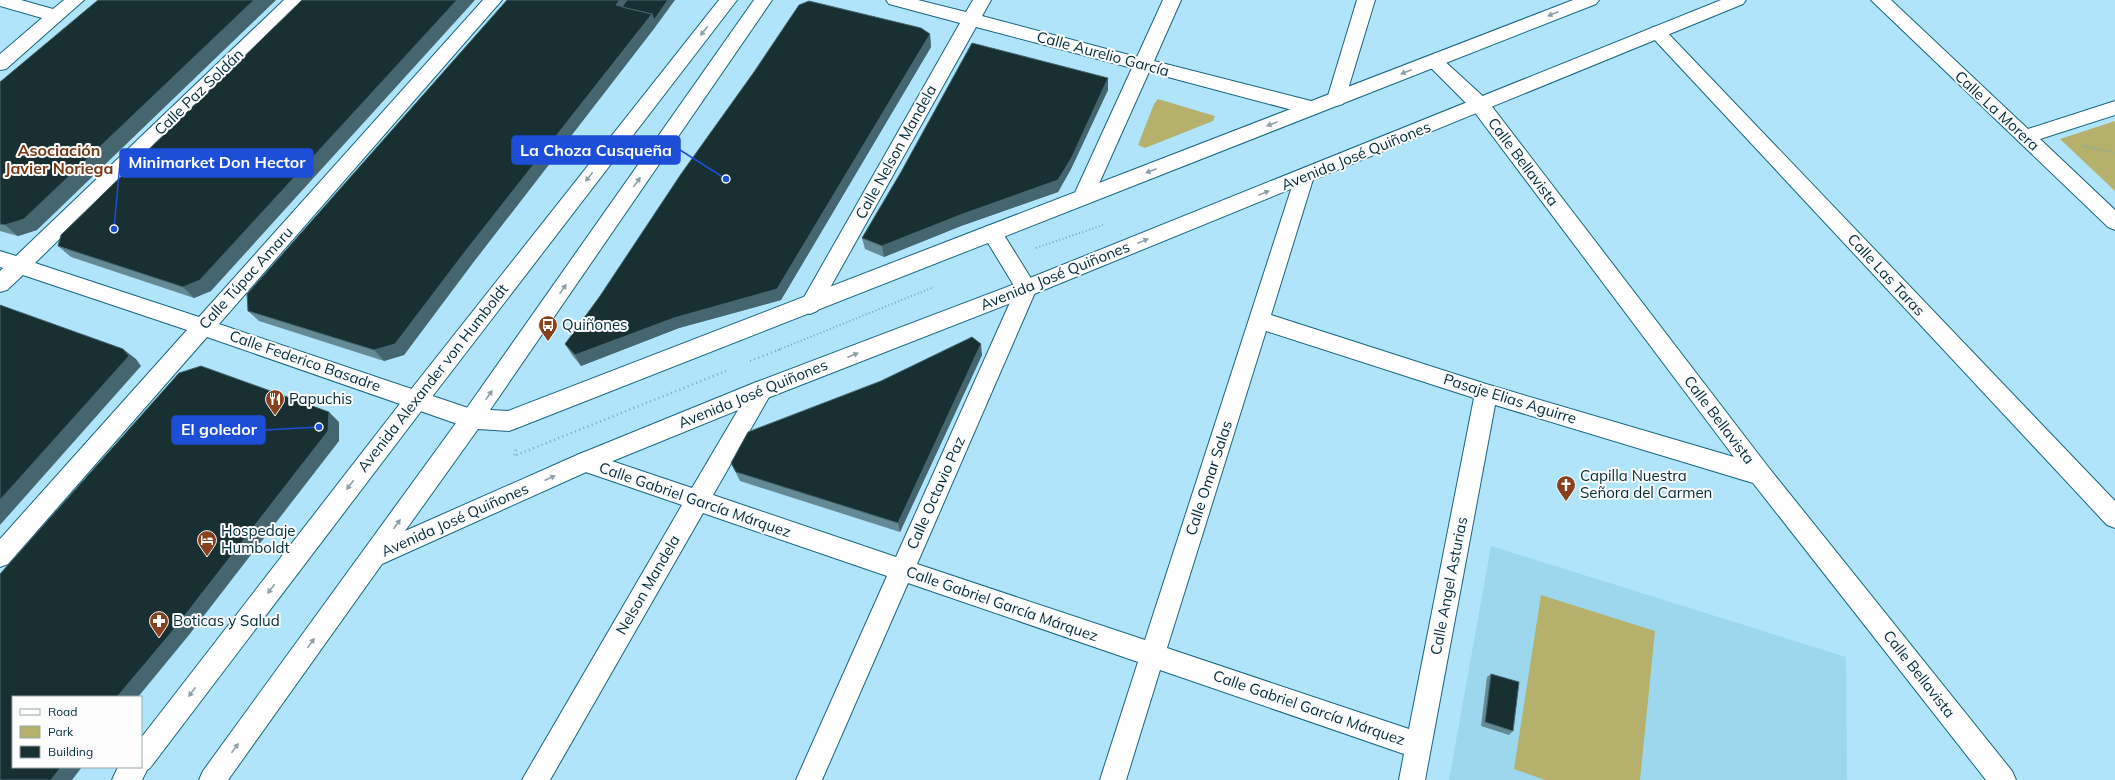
<svg xmlns="http://www.w3.org/2000/svg" width="2115" height="780" font-family="Mulish,sans-serif">
  <rect width="100%" height="100%" fill="#afe4fa"/>
  <path fill="#9dd7ee" d="M1491 546 1846 657 1847 780H1449Z"/>
  <g fill="#b5b16c">
    <path d="M1158 99 1215 116 1213 121 1145 148 1138 145 1154 104Z"/>
    <path d="M2115 121V191L2060 139Z"/>
    <path d="M1541 595 1655 631 1640 780H1545L1514 769Z"/>
  </g>
  <g fill="none" stroke-linecap="round" stroke-linejoin="round">
    <g stroke="#176680" stroke-width="2">
      <g id="street">
        <path d="M0 0H21L53 9 64 0H84L6 69 0 70V54L42 18 0 6Z"/>
        <path d="M284 0H304L35 263 199 317 483 0H502L219 324 480 412 483 419 480 426 472 429 207 337 8 564 0 567V539L187 330 23 275 7 290 0 292V271L3 268 0 267V251L16 256Z"/>
        <path d="M886 0H918L966 12 973 0H991L982 16 1137 57 1163 0H1181L1154 61 1311 101 1318 103 1320 108 1318 113 1311 115 1149 72 1093 197 1090 202 1083 205 1076 202 1073 197 1132 68 976 27 817 311 810 314 803 311 799 305 803 299 960 23 889 4Z"/>
        <path d="M1357 0H1375L1345 99 1343 104 1336 106 1329 104 1327 99Z"/>
        <path d="M1871 0H1891L2028 129 2115 101V115L2040 139 2115 210V230L2108 227Z"/>
        <path d="M1657 26 1663 28 2115 501V528L2107 525 1651 36 1648 32 1651 28Z"/>
        <path d="M1434 55 1440 57 1487 100 1769 468 2012 771 2016 780H1986L1753 483 1495 405 1425 780H1399L1404 754 1160 670 1126 780H1100L1138 662 908 583 822 780H796L887 576 703 513 550 780H522L682 505 577 469 574 462 577 455 585 452 692 488 754 383 762 381 770 383 773 390 713 495 896 557 1016 289 982 233 985 227 992 225 999 227 1037 288 917 564 1145 640 1297 171 1304 169 1311 171 1314 176 1271 315 1486 384 1734 457 1473 110 1428 65 1425 61 1428 57ZM1266 331 1474 398 1409 729 1167 648Z"/>
      </g>
    </g>
    <g stroke="#176680" stroke-width="2">
      <g id="secondary">
        <path d="M719 0H737L425 406 150 768 147 770 142 780H112L118 767H141V738L409 392Z"/>
        <path d="M754 0H772L490 410 508 411 1573 0H1599L1596 4 517 428 509 431 478 429 405 531 577 455 754 383 1020 282 1721 0H1746L1743 4 1034 294 770 397 593 469 382 564 228 780H199L203 771 464 412Z"/>
      </g>
    </g>
    <g stroke="#74a6b9" stroke-width="2" stroke-dasharray="1 2.5" stroke-linecap="butt">
      <path d="M2084 146 2115 153"/>
      <path d="M1036 248 1103 225"/>
      <path d="M778 350 934 287"/>
    </g>
    <g stroke="#74a6b9" stroke-width="2.5" stroke-dasharray="1 3.5" stroke-linecap="butt">
      <path d="M750 361 781 349"/>
      <path d="M516 450 514 456 726 371"/>
    </g>
    <use href="#street" fill="#fff" fill-rule="evenodd"/>
    <use href="#secondary" fill="#fff" fill-rule="evenodd"/>
  </g>
  <g fill="#648a96">
    <path d="M656 26 472 264 404 355 384 361 259 321 248 311Z"/>
    <path d="M930 34 931 47 781 300 679 328 581 366 572 355 565 344Z"/>
    <path d="M0 82 37 230 18 236 0 231Z"/>
    <path d="M1108 90 1071 169 1058 192 961 226 884 257 865 249 862 238Z"/>
    <path d="M58 246 211 291 194 298 71 257Z"/>
    <path d="M982 355 900 532 740 481 731 463Z"/>
    <path d="M1491 674 1513 731 1509 735 1481 726 1487 677Z"/>
  </g>
  <g fill="#46666f">
    <path d="M254 0H276L37 230 18 236 5 225Z"/>
    <path d="M457 0H475L211 291 194 298 183 287Z"/>
    <path d="M620 0H634L618 11 616 5Z"/>
    <path d="M668 0H675L656 26 472 264 404 355 384 361 374 350 464 253 652 14Z"/>
    <path d="M930 34 931 47 781 300 679 328 581 366 575 355 674 318Z"/>
    <path d="M1108 78V90L1071 169 1058 192 961 226 884 257 882 246Z"/>
    <path d="M981 344 982 355 900 532 898 523Z"/>
    <path d="M123 349 136 359 141 366 0 525V500Z"/>
    <path d="M329 412 339 422V441L189 635 138 697H117Z"/>
    <path d="M61 767H82L72 780H51Z"/>
  </g>
  <g fill="#193033" stroke="#46666f">
    <path d="M98 0H254L24 219 5 225 0 224V82Z"/>
    <path d="M302 0H457L200 280 183 287 58 246 61 235Z"/>
    <path d="M507 0H620L616 5 652 14 464 253 395 344 374 350 248 311 247 294Z"/>
    <path d="M627 0H668L654 20 652 14 622 7Z"/>
    <path d="M809 1 921 28 930 34 777 289 674 318 575 355 565 344 600 296 681 174 754 72 799 5Z"/>
    <path d="M972 43 1108 78 1072 157 1058 180 960 215 882 246 862 238 901 172Z"/>
    <path d="M0 305 123 349 129 356 0 500Z"/>
    <path d="M972 337 981 344 898 523 736 472 731 463 748 432 881 381Z"/>
    <path d="M201 366 329 412 328 431 175 628 117 697H13V767H61L51 780H0V574L179 373Z"/>
    <path d="M1491 674 1519 682 1513 731 1485 722Z"/>
  </g>
  <defs><path id="oneway-solid" d="M-6-.8H1V-3.2L6.5 0L1 3.2V.8H-6Z"/></defs>
  <g fill="#8ca0a6">
    <use href="#oneway-solid" transform="translate(1553 14) rotate(159)"/>
    <use href="#oneway-solid" transform="translate(704 31) rotate(128)"/>
    <use href="#oneway-solid" transform="translate(1406 72) rotate(159)"/>
    <use href="#oneway-solid" transform="translate(1272 124) rotate(159)"/>
    <use href="#oneway-solid" transform="translate(1151 171) rotate(159)"/>
    <use href="#oneway-solid" transform="translate(589 177) rotate(128)"/>
    <use href="#oneway-solid" transform="translate(637 182) rotate(-55)"/>
    <use href="#oneway-solid" transform="translate(1264 193) rotate(-22)"/>
    <use href="#oneway-solid" transform="translate(1143 241) rotate(-22)"/>
    <use href="#oneway-solid" transform="translate(563 289) rotate(-55)"/>
    <use href="#oneway-solid" transform="translate(853 355) rotate(-21)"/>
    <use href="#oneway-solid" transform="translate(489 395) rotate(-55)"/>
    <use href="#oneway-solid" transform="translate(550 478) rotate(-24)"/>
    <use href="#oneway-solid" transform="translate(350 485) rotate(127)"/>
    <use href="#oneway-solid" transform="translate(397 524) rotate(-54)"/>
    <use href="#oneway-solid" transform="translate(271 589) rotate(127)"/>
    <use href="#oneway-solid" transform="translate(311 643) rotate(-54)"/>
    <use href="#oneway-solid" transform="translate(192 692) rotate(127)"/>
    <use href="#oneway-solid" transform="translate(235 748) rotate(-54)"/>
  </g>
  <defs>
    <g id="bus-pin" transform="scale(1)"><path d="M0 17L-7.5 6A9.5 9.5 0 1 1 7.5 6Z" fill="#87411c" stroke="#fcfcfc"/><path d="M-5-6H5V4H4V6H2V4H-2V6H-4V4H-5ZM-3.5-4V0h7V-4ZM-3.5 1.2v1.5H-2V1.2ZM2 1.2v1.5H3.5V1.2Z" fill="#fff"/></g>
    <g id="restaurant-pin" transform="scale(1)"><path d="M0 17L-7.5 6A9.5 9.5 0 1 1 7.5 6Z" fill="#87411c" stroke="#fcfcfc"/><path d="M-5-6h1v4h1v-4h1v4h1v-4h1v5L-1.5 .5V6h-2V.5L-5-1ZM5-6V6H3V1.5H1.5Q1.5-4 5-6Z" fill="#fff"/></g>
    <g id="church-pin" transform="scale(1)"><path d="M0 17L-7.5 6A9.5 9.5 0 1 1 7.5 6Z" fill="#87411c" stroke="#fcfcfc"/><path d="M-1.2-6h2.4v3.5h3.3v2.4h-3.3V6h-2.4V-.1h-3.3v-2.4h3.3Z" fill="#fff"/></g>
    <g id="hotel-pin" transform="scale(1)"><path d="M0 17L-7.5 6A9.5 9.5 0 1 1 7.5 6Z" fill="#87411c" stroke="#fcfcfc"/><path d="M-6-4.5h1.5V1H6V5H4.5V3h-9V5H-6ZM-4 0a1.8 1.8 0 1 1 3.6 0ZM.5 0V-2.5h3Q6-2.5 6 0Z" fill="#fff"/></g>
    <g id="pharmacy-pin" transform="scale(1)"><path d="M0 17L-7.5 6A9.5 9.5 0 1 1 7.5 6Z" fill="#87411c" stroke="#fcfcfc"/><path d="M-2-6h4v4h4v4h-4v4h-4v-4h-4v-4h4Z" fill="#fff"/></g>
  </defs>
  <g fill-rule="evenodd">
    <use href="#bus-pin" x="548" y="325"/>
    <use href="#restaurant-pin" x="275" y="399"/>
    <use href="#church-pin" x="1566" y="485"/>
    <use href="#hotel-pin" x="207" y="540"/>
    <use href="#pharmacy-pin" x="159" y="621"/>
  </g>
  <g text-anchor="middle" stroke-width="4" stroke-linejoin="round" paint-order="stroke">
    <g font-size="15" fill="#002c3a" stroke="#fcfcfc">
      <text transform="translate(1103 54) rotate(15)" y="5">Calle Aurelio García</text>
      <text transform="translate(199 92) rotate(-44)" y="5">Calle Paz Soldán</text>
      <text transform="translate(1997 111) rotate(43)" y="5">Calle La Morera</text>
      <text transform="translate(896 152) rotate(-61)" y="5">Calle Nelson Mandela</text>
      <text transform="translate(1356 156) rotate(-22)" y="5">Avenida José Quiñones</text>
      <text transform="translate(1523 162) rotate(53)" y="5">Calle Bellavista</text>
      <text transform="translate(1886 275) rotate(47)" y="5">Calle Las Taras</text>
      <text transform="translate(1055 276) rotate(-22)" y="5">Avenida José Quiñones</text>
      <text transform="translate(246 278) rotate(-48)" y="5">Calle Túpac Amaru</text>
      <text transform="translate(305 361) rotate(19)" y="5">Calle Federico Basadre</text>
      <text transform="translate(433 378) rotate(-52)" y="5">Avenida Alexander von Humboldt</text>
      <text transform="translate(753 394) rotate(-22)" y="5">Avenida José Quiñones</text>
      <text transform="translate(1510 399) rotate(17)" y="5">Pasaje Elias Aguirre</text>
      <text transform="translate(1719 420) rotate(53)" y="5">Calle Bellavista</text>
      <text transform="translate(1209 478) rotate(-72)" y="5">Calle Omar Salas</text>
      <text transform="translate(936 493) rotate(-66)" y="5">Calle Octavio Paz</text>
      <text transform="translate(695 500) rotate(19)" y="5">Calle Gabriel García Márquez</text>
      <text transform="translate(455 520) rotate(-24)" y="5">Avenida José Quiñones</text>
      <text transform="translate(648 585) rotate(-60)" y="5">Nelson Mandela</text>
      <text transform="translate(1449 586) rotate(-79)" y="5">Calle Angel Asturias</text>
      <text transform="translate(1002 604) rotate(19)" y="5">Calle Gabriel García Márquez</text>
      <text transform="translate(1919 674) rotate(52)" y="5">Calle Bellavista</text>
      <text transform="translate(1309 708) rotate(19)" y="5">Calle Gabriel García Márquez</text>
    </g>
    <g font-size="15" fill="#002c3a" stroke="#fcfcfc" text-anchor="start">
      <text x="562" y="330">Quiñones</text>
      <text x="289" y="404">Papuchis</text>
      <text x="1580" y="481">Capilla Nuestra<tspan x="1580" dy="17">Señora del Carmen</tspan></text>
      <text x="221" y="536">Hospedaje<tspan x="221" dy="17">Humboldt</tspan></text>
      <text x="173" y="626">Boticas y Salud</text>
    </g>
    <g font-size="16" font-weight="bold" fill="#773715" stroke="#fcfcfc">
      <text x="59" y="156">Asociación<tspan x="59" dy="18">Javier Noriega</tspan></text>
    </g>
  </g>
  <path fill="none" stroke="#1d4ed8" stroke-width="1.5" d="M726 179L680 150M114 229L120 163M319 427L265 430"/>
  <g fill="#1d4ed8" stroke="#fcfcfc" stroke-width="1.5">
    <circle cx="726" cy="179" r="4"/>
    <circle cx="114" cy="229" r="4"/>
    <circle cx="319" cy="427" r="4"/>
  </g>
  <g fill="#1d4ed8" stroke="#1d4ed8" stroke-width="1.5">
    <rect x="512" y="136" width="168" height="28" rx="4"/>
    <rect x="120" y="149" width="193" height="28" rx="4"/>
    <rect x="172" y="416" width="93" height="28" rx="4"/>
  </g>
  <g font-size="16" text-anchor="middle" font-weight="bold" fill="#fff">
    <text x="596" y="156">La Choza Cusqueña</text>
    <text x="217" y="168">Minimarket Don Hector</text>
    <text x="219" y="435">El goledor</text>
  </g>
  <rect x="12" y="696" width="130" height="72" fill="#fcfcfc" stroke="#97a9ae"/>
  <rect x="20" y="709" width="20" height="6" fill="#ffffff" stroke="#97a9ae"/>
  <text x="48" y="716" font-size="12" fill="#002c3a">Road</text>
  <rect x="20" y="726" width="20" height="12" fill="#b5b16c" stroke="#97a9ae"/>
  <text x="48" y="736" font-size="12" fill="#002c3a">Park</text>
  <rect x="20" y="746" width="20" height="12" fill="#193033" stroke="#97a9ae"/>
  <text x="48" y="756" font-size="12" fill="#002c3a">Building</text>
</svg>
